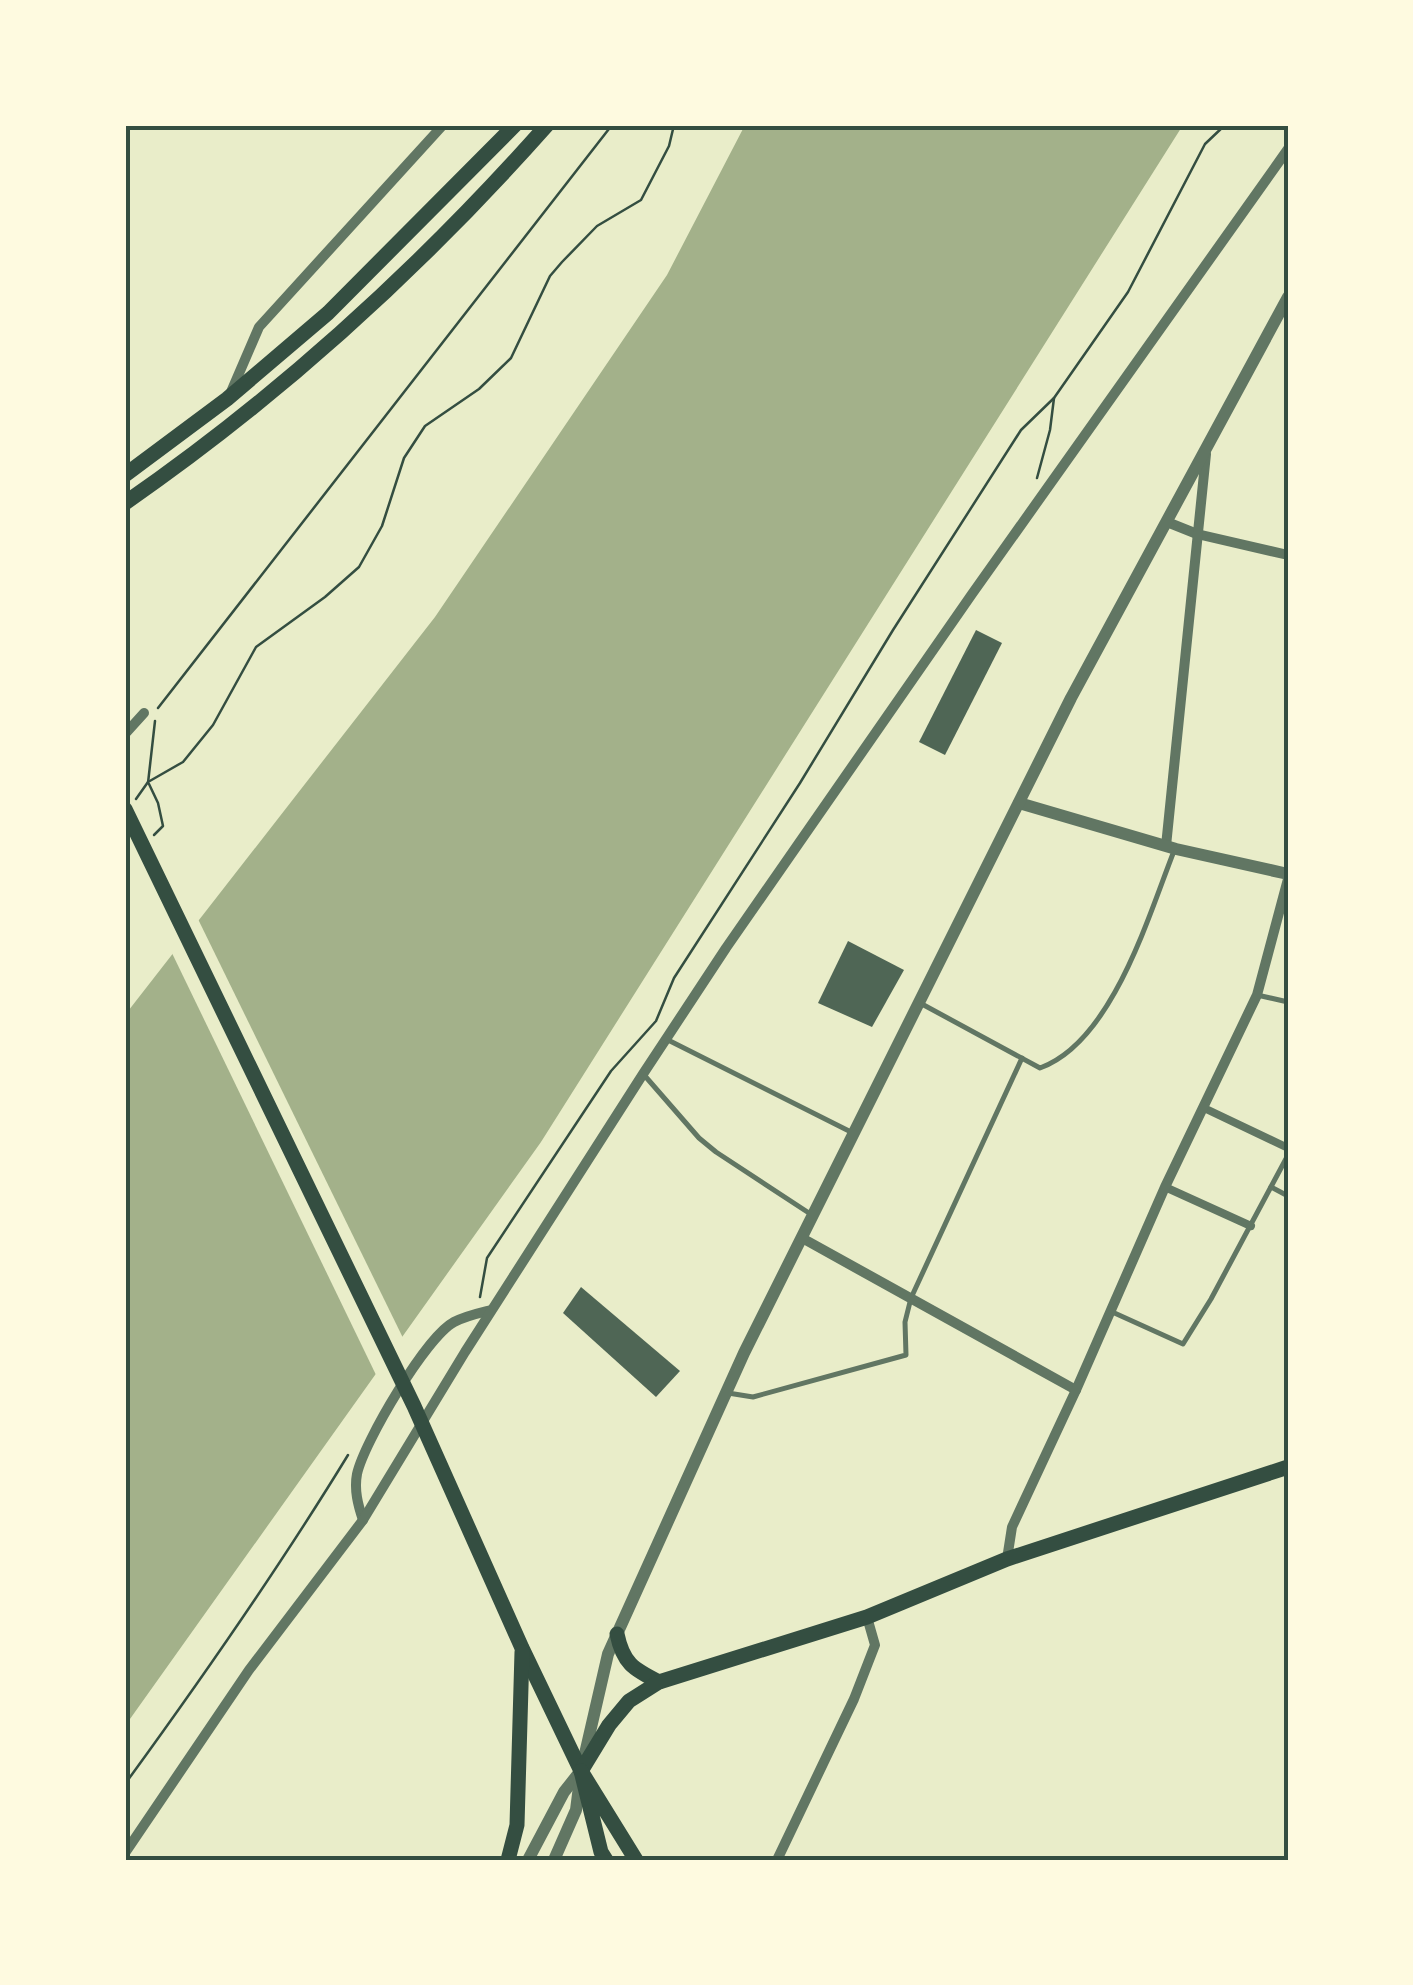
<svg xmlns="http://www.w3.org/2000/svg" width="1413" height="1985" font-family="Merriweather,serif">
  <rect width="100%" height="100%" fill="#e9edc9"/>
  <path fill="#a3b18a" d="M745 125H1183L541 1142 125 1726V1015L435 617 667 275Z"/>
  <path fill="#e9edc9" d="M196 915 405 1342 378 1379 170 949Z"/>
  <g fill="#4f6655">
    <path d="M976 630 1002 643 945 755 919 742Z"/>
    <path d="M848 941 904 970 872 1027 818 1003Z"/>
    <path d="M581 1287 680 1371 656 1397 563 1313Z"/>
  </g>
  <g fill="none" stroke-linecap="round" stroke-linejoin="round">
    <g stroke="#344e41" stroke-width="2.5">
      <path d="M1037 478 1050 430 1054 398 1128 292 1205 144 1225 125"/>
      <path d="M158 708 612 125"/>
      <path d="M148 783 155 721"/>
      <path d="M149 784 158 803 163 826 154 835"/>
      <path d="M136 799 148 782 183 762 213 725 256 647 325 597 359 567 382 526 404 458 425 426 479 389 511 358 550 276 562 262 597 226 641 200 669 146 674 125"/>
      <path d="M480 1297 487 1258 611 1071 656 1021 674 978 800 783 893 630 1021 430 1054 398"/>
      <path d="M125 1784C203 1677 279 1568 348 1455"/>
    </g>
    <g stroke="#617663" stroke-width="5">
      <path d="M1257 995 1288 1002"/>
      <path d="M920 1003 1040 1068C1112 1042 1148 917 1174 851"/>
      <path d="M666 1039 851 1132"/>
      <path d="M645 1076 699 1138 716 1152 812 1215"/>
      <path d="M1271 1187 1288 1196"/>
      <path d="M1110 1311 1183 1344 1211 1299 1288 1155"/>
      <path d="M728 1393 753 1397 906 1355 905 1322 911 1298 1022 1058"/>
    </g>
    <g stroke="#617663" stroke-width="8">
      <path d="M1204 1108 1288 1148"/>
      <path d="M1165 1187 1251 1226"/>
    </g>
    <g stroke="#617663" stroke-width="10">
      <path d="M231 392 259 327 443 125"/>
      <path d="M1167 522 1197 534 1288 555"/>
      <path d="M125 734 144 713"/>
      <path d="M1166 846 1206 454"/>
      <path d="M802 1238 1076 1390"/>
      <path d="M363 1520C358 1505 354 1490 357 1474 364 1442 426 1337 454 1322 465 1316 479 1313 491 1310"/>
      <path d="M1007 1559 1012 1527 1076 1390 1165 1187 1257 995 1288 879"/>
      <path d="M125 1853 249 1670 363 1520 465 1352 643 1074 726 948 972 594 1288 149"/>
      <path d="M777 1860 854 1699 875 1645 867 1617"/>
    </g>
    <g stroke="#617663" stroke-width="12">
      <path d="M1019 803 1176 849 1288 874"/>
      <path d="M528 1860 564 1792 579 1773"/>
      <path d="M554 1860 576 1810 581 1771 608 1654 744 1353 1071 698 1288 297"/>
    </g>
    <g stroke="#344e41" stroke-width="15">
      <path d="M125 475 227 399 328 313 515 125"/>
      <path d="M125 503C281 395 421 267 547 125"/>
      <path d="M125 809 414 1406 522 1648 581 1771"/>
      <path d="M617 1634C623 1663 633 1669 659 1682"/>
      <path d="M581 1771 609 1725 629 1701 659 1682 867 1617 1007 1559 1288 1467"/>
      <path d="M508 1860 517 1825 522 1652"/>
      <path d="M606 1860 601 1852 581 1771 636 1860"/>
    </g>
  </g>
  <rect width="1413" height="1985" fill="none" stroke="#fefae0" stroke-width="255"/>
  <rect x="128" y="128" width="1158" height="1730" fill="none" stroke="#344e41" stroke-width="4"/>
</svg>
